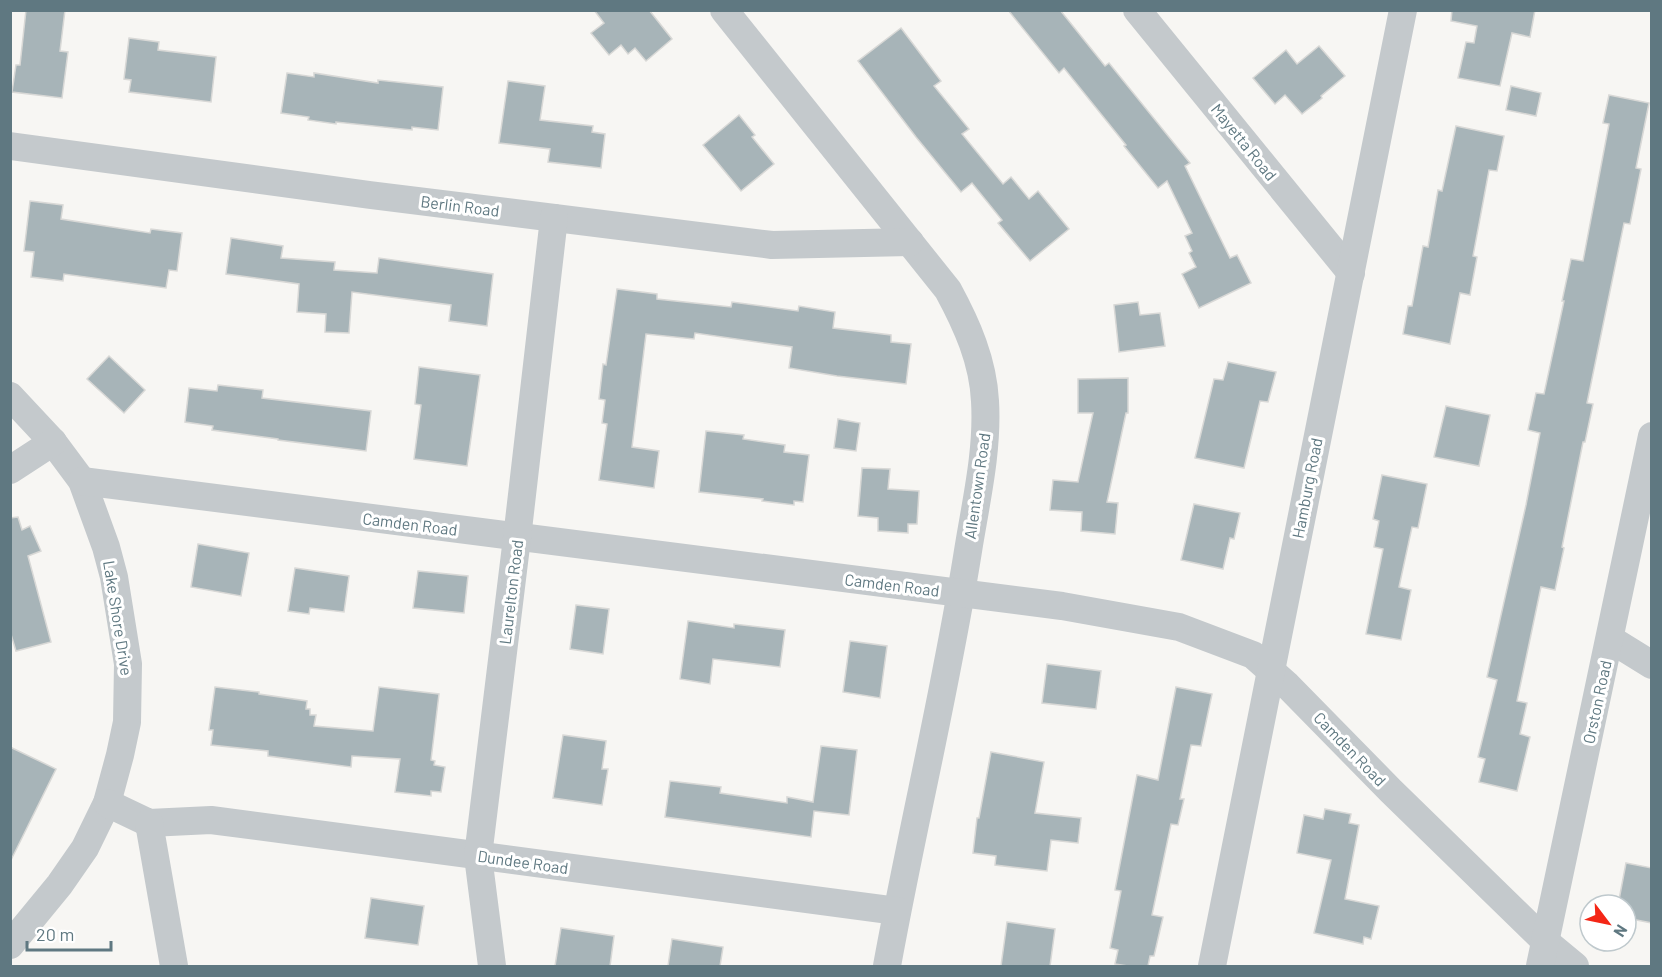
<svg xmlns="http://www.w3.org/2000/svg" width="1662" height="977" font-family="Barlow,sans-serif">
  <rect width="100%" height="100%" fill="#f7f6f3"/>
  <g fill="#a7b4b8" stroke="#d8d8d6" stroke-width="1.5">
    <path d="M26 10H65L60 51 68 52 62 98 12 92 16 65H20Z"/>
    <path d="M594 10H649L672 39 646 61 635 48 628 54 621 45 609 55 591 33 604 23Z"/>
    <path d="M1008 10H1060L1105 66 1109 63 1190 163 1185 166 1230 258 1237 255 1251 283 1199 308 1182 274 1196 267 1189 253 1192 251 1185 236 1192 233 1167 181 1158 188 1124 146 1126 145 1064 68 1059 73Z"/>
    <path d="M1452 10H1535L1530 37 1512 33 1500 86 1458 78 1466 42 1474 43 1477 26 1451 21Z"/>
    <path d="M901 28 941 81 934 86 969 129 962 134 1003 184 1011 177 1029 199 1038 191 1069 229 1030 261 998 223 1002 220 972 183 961 192 916 137 858 61Z"/>
    <path d="M129 38 159 42 158 50 216 57 211 102 129 92 131 80 124 79Z"/>
    <path d="M1319 46 1345 76 1321 96 1322 98 1302 114 1285 95 1275 104 1253 78 1286 50 1297 64Z"/>
    <path d="M287 73 314 77V73L378 83V80L443 87 438 130 412 127V130L336 122V124L308 120 309 117 281 113Z"/>
    <path d="M508 81 545 86 540 120 593 126 592 132 605 134 601 168 548 162 550 149 499 143Z"/>
    <path d="M1511 86 1541 93 1536 116 1506 110Z"/>
    <path d="M1609 95 1649 103 1636 168 1641 169 1630 224 1624 223 1587 403 1593 404 1585 442H1583L1562 547 1564 548 1555 590 1541 587 1517 701 1527 703 1520 734 1530 737 1517 791 1479 782 1485 759 1478 757 1497 680 1487 677 1526 505 1540 433 1528 430 1536 393 1544 394 1564 301H1562L1571 259 1583 261 1609 124 1603 123Z"/>
    <path d="M739 115 755 135 752 137 774 164 741 191 703 145Z"/>
    <path d="M1456 126 1504 136 1497 171 1489 170 1473 256 1477 257 1470 295 1460 293 1450 344 1403 334 1408 306H1412L1423 246 1428 247 1438 190 1442 191Z"/>
    <path d="M30 201 63 205 61 219 150 233 151 229 182 233 177 271 169 270 166 288 64 274 63 281 31 277 34 252 24 251Z"/>
    <path d="M231 238 283 246 281 258 335 262 334 270 377 273 379 258 493 274 487 326 449 321 451 305 352 292 349 333 325 332 326 314 297 312 299 284 226 274Z"/>
    <path d="M617 289 657 294V299L731 307 732 302 798 311 799 306 835 312 833 328 891 335V342L911 344 906 384 837 376 789 368 792 347 695 333 694 339 646 334 632 447 659 451 654 488 599 480 607 424 602 423 605 400 599 399 603 364 606 365Z"/>
    <path d="M1138 302 1140 315 1160 313 1165 346 1119 352 1114 305Z"/>
    <path d="M109 356 145 390 124 413 87 379Z"/>
    <path d="M1228 362 1276 372 1268 402 1260 401 1244 468 1195 458 1214 379 1223 380Z"/>
    <path d="M419 367 480 375 467 466 414 459 421 405 415 404Z"/>
    <path d="M1128 378V413H1126L1107 502 1118 503 1115 534 1081 531 1082 512 1050 510 1053 480 1078 482 1093 413H1078V379Z"/>
    <path d="M218 385 263 390 262 398 371 411 366 451 278 440V439L212 430 213 426 185 422 189 388 217 391Z"/>
    <path d="M1446 406 1490 415 1479 466 1434 457Z"/>
    <path d="M838 419 860 423 856 451 834 448Z"/>
    <path d="M706 431 744 435 743 439 785 445 784 452 809 455 803 502 794 501V505L762 501 763 499 699 492Z"/>
    <path d="M862 468 890 469 888 489 919 491 917 524H908V533L878 531V518L858 516Z"/>
    <path d="M1382 475 1427 484 1418 528 1412 527 1399 587 1411 590 1401 640 1366 634 1383 549 1374 547 1379 521 1373 519Z"/>
    <path d="M1194 504 1240 513 1234 539 1230 538 1223 569 1181 560Z"/>
    <path d="M18 517 22 530 30 526 41 551 28 556 51 642 16 651 10 631V518Z"/>
    <path d="M198 544 249 553 241 596 191 587Z"/>
    <path d="M295 568 349 576 344 612 310 608 309 614 288 611Z"/>
    <path d="M418 571 468 576 464 613 413 608Z"/>
    <path d="M576 605 609 609 603 654 570 649Z"/>
    <path d="M688 621 734 628V624L785 630 780 667 713 659 710 684 680 679Z"/>
    <path d="M850 641 887 646 880 698 843 692Z"/>
    <path d="M1047 664 1101 671 1096 709 1042 703Z"/>
    <path d="M215 687 259 692V694L307 701 306 709H310V715H316L314 726 373 731 379 687 439 694 431 760 435 761 434 765 445 767 441 792 431 791V796L395 792 400 759 352 756 351 767 268 756V751L211 745 213 730H209Z"/>
    <path d="M1176 687 1212 694 1201 746 1191 745 1180 799H1184L1178 825 1171 824 1152 915 1163 917 1154 956H1150L1148 966H1128L1115 964 1118 950 1110 948 1121 891 1115 890 1137 775 1158 780Z"/>
    <path d="M563 735 606 741 602 769H608L602 805 553 798Z"/>
    <path d="M821 746 857 750 849 815 814 811 811 837 665 817 670 781 721 787 720 793 787 803V797L813 802Z"/>
    <path d="M10 747 56 769 10 862Z"/>
    <path d="M991 752 1044 762 1035 813 1081 818 1078 843 1051 840 1047 871 995 865 996 856 973 853 977 818H979Z"/>
    <path d="M1325 809 1351 814 1349 823 1359 825 1345 899 1379 906 1371 939 1364 937 1363 944 1314 933 1331 860 1297 853 1304 815 1323 819Z"/>
    <path d="M1626 863 1652 868V923L1626 918V905H1618Z"/>
    <path d="M371 898 424 906 418 945 365 938Z"/>
    <path d="M1007 922 1055 929 1050 966H1001Z"/>
    <path d="M561 928 614 936 610 966H555Z"/>
    <path d="M672 939 723 947 720 966H668Z"/>
  </g>
  <g fill="none" stroke-linecap="round" stroke-linejoin="round">
    <g stroke="#c4c9cc" stroke-width="28">
      <path d="M724 10 948 290C967 325 983 361 985 401 988 451 976 501 968 551 946 690 912 828 887 966"/>
      <path d="M1137 10 1351 273"/>
      <path d="M10 146 370 195 772 245 910 242"/>
      <path d="M10 396 53 442 82 481 106 547 114 577 128 664 127 722 120 755 107 803 85 848 60 884 10 945"/>
      <path d="M10 470 53 442"/>
      <path d="M82 481 1062 606 1179 627 1253 655 1287 685 1391 791 1546 942 1575 966"/>
      <path d="M1610 639 1652 665"/>
      <path d="M107 803 149 823 211 820 897 911"/>
      <path d="M149 823 174 966"/>
      <path d="M492 966 478 856 517 538 554 218"/>
      <path d="M1212 966 1403 10"/>
      <path d="M1540 966 1652 436"/>
    </g>
  </g>
  <g text-anchor="middle" stroke-width="6" stroke-linejoin="round" paint-order="stroke">
    <g font-size="16" fill="#5f7881" stroke="#fff">
      <text transform="translate(1244 142) rotate(51)" y="6">Mayetta Road</text>
      <text transform="translate(460 206) rotate(7)" y="6">Berlin Road</text>
      <text transform="translate(977 486) rotate(-82)" y="6">Allentown Road</text>
      <text transform="translate(1307 488) rotate(-79)" y="6">Hamburg Road</text>
      <text transform="translate(410 524) rotate(7)" y="6">Camden Road</text>
      <text transform="translate(892 585) rotate(7)" y="6">Camden Road</text>
      <text transform="translate(511 592) rotate(-83)" y="6">Laurelton Road</text>
      <text transform="translate(118 618) rotate(81)" y="6">Lake Shore Drive</text>
      <text transform="translate(1597 702) rotate(-78)" y="6">Orston Road</text>
      <text transform="translate(1350 749) rotate(46)" y="6">Camden Road</text>
      <text transform="translate(523 862) rotate(8)" y="6">Dundee Road</text>
    </g>
  </g>
  <rect width="1662" height="977" fill="none" stroke="#5f7881" stroke-width="24"/>
  <g transform="translate(1608 923) rotate(122)"><circle r="28" fill="#ffffff" stroke="#bfc9cd" stroke-width="1.5"/>
  <path d="M0-4.5L10 22L0 15L-10 22Z" fill="#f42616"/>
  <text y="-9" font-size="16" font-weight="bold" text-anchor="middle" fill="#5f7881">N</text>
  </g>
  <path d="M27 941v9h84v-9" fill="none" stroke="#5f7881" stroke-width="3"/>
  <text x="36" y="941" font-size="18" fill="#5f7881" stroke="#ffffff" stroke-width="4.5" paint-order="stroke">20 m</text>
</svg>
